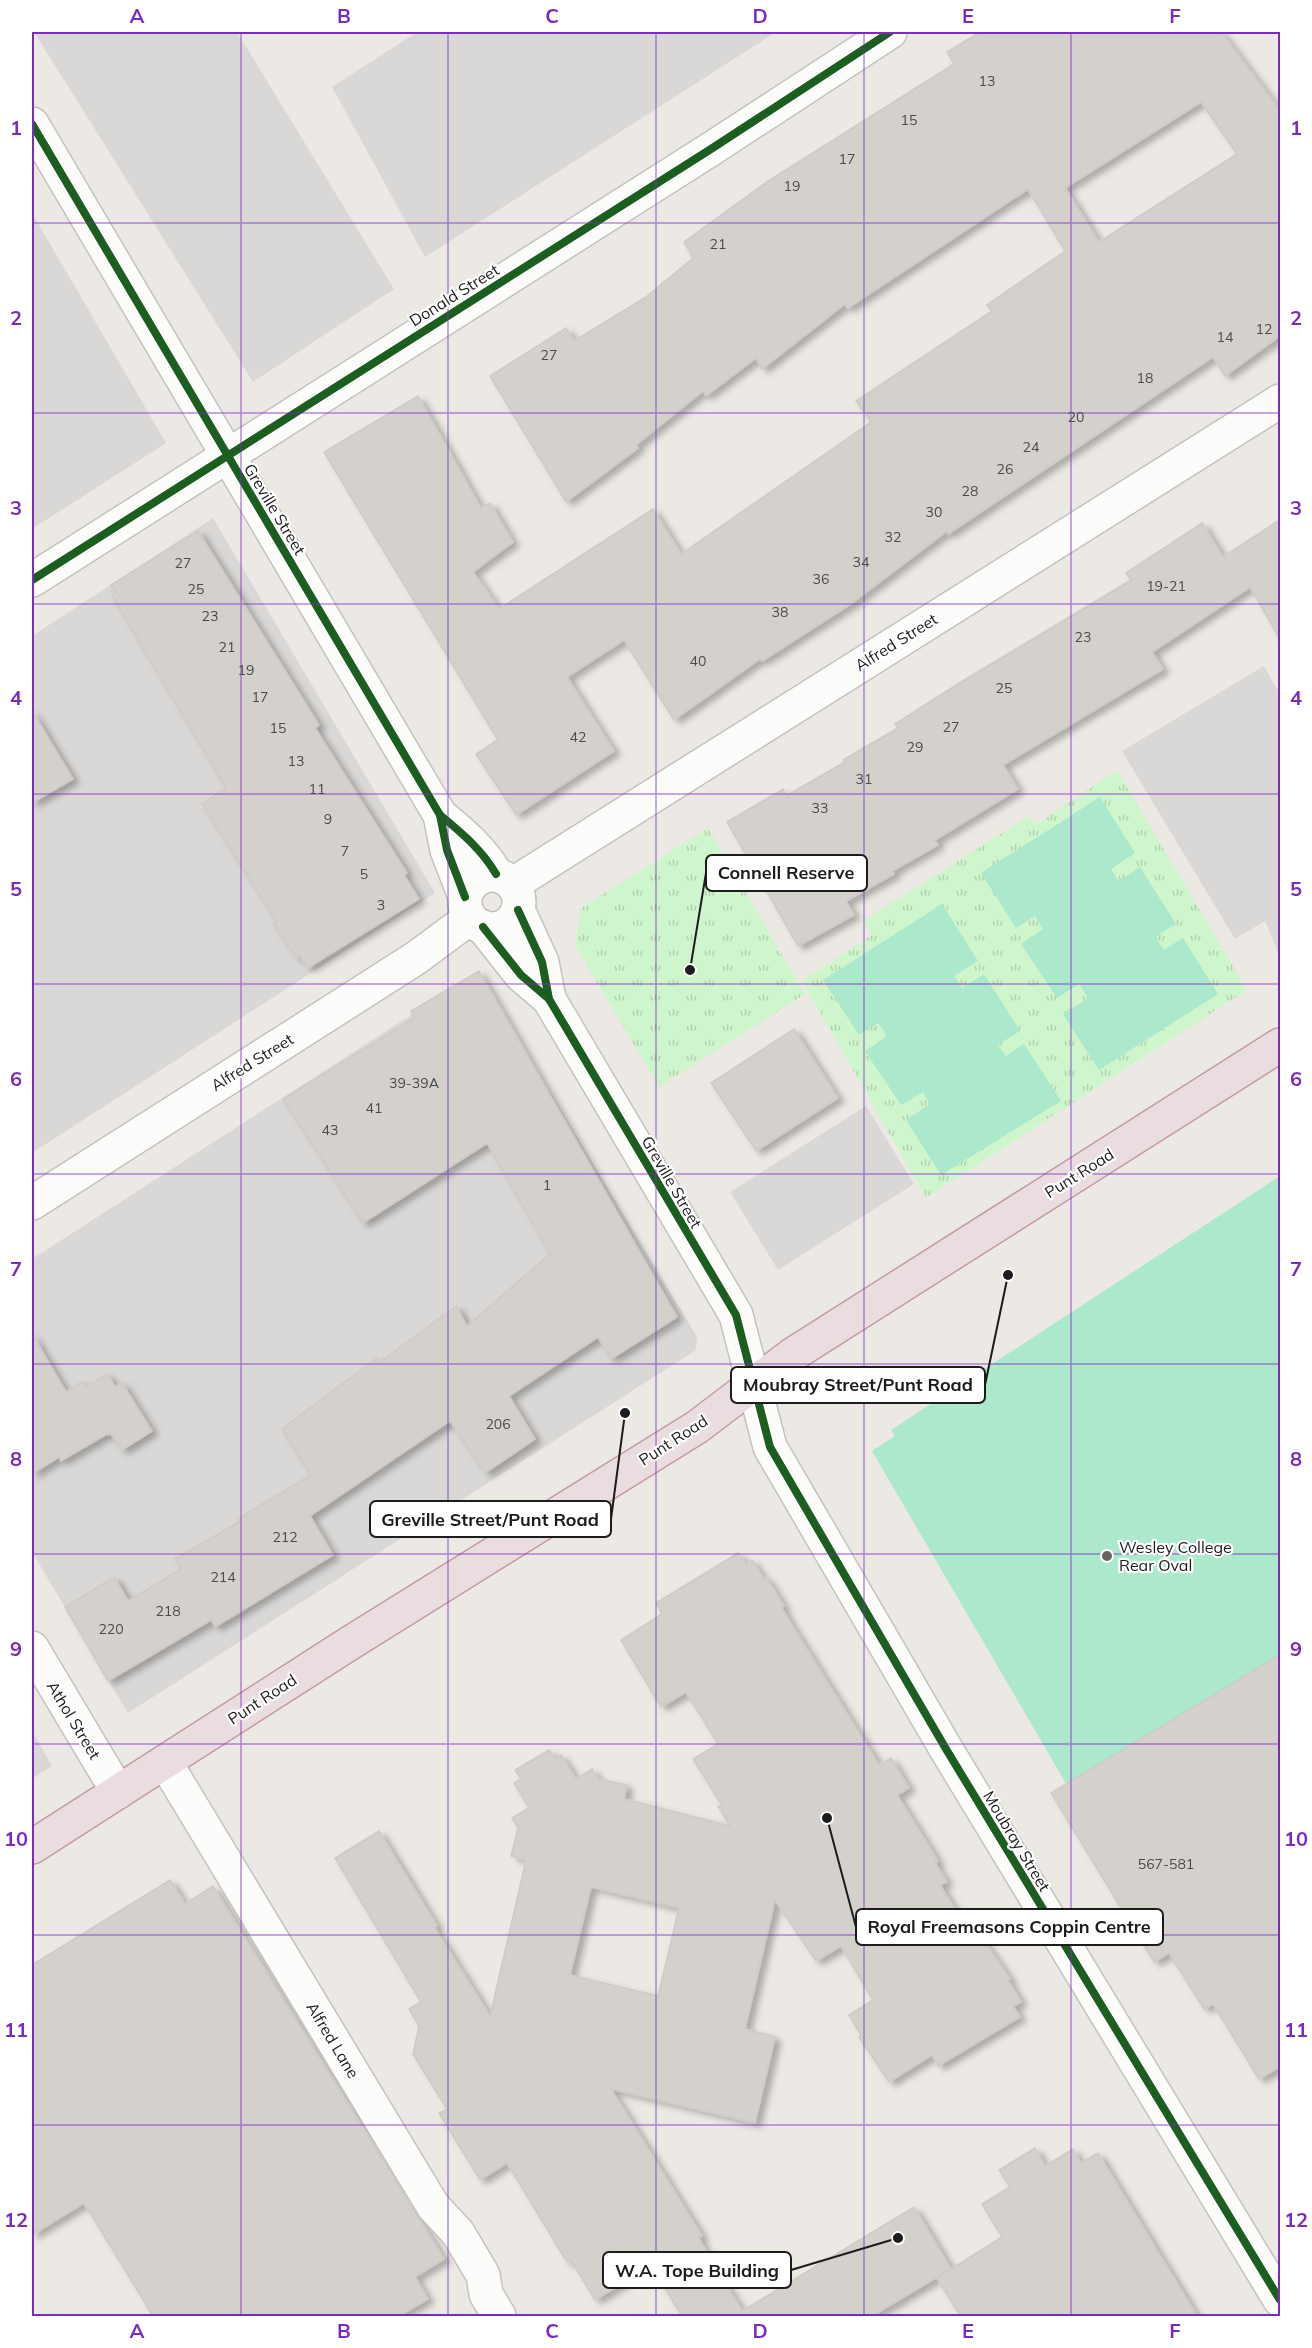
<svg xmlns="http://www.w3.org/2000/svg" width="1312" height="2348" font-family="Mulish,sans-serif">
  <defs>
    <pattern id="park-tufts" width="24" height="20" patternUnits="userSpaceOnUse" patternTransform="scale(1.5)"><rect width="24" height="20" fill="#cff5cd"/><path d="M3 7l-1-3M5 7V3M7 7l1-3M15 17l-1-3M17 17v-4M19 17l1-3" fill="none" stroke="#b1d1af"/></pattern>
    <filter id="shadow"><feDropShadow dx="6" dy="4" stdDeviation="3" flood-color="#0004"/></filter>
  </defs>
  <rect width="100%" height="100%" fill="#ece9e4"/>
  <g fill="#dad8d6">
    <path d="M34 32H237L394 289 253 382Z"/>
    <path d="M417 32H776L425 257 332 87Z"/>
    <path d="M32 213 166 443 32 529Z"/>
    <path d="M213 518 435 893 32 1153V636Z"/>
    <path d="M1264 666 1280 694V957L1265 921 1235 939 1122 751Z"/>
    <path d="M473 975 483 980 697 1337 696 1350 128 1713 32 1552V1259Z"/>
    <path d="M866 1106 914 1184 778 1270 730 1192Z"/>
    <path d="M32 1731 52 1766 32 1779Z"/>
  </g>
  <g fill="url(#park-tufts)">
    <path d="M1117 770 1247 990 926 1198 802 981 872 935 863 921 1029 816 1036 825Z"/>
    <path d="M708 828 805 994 659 1087 575 945 581 908Z"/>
  </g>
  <g fill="#abe8cc">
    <path d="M1100 797 1135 853 1111 869 1119 881 1140 867 1176 924 1155 937 1164 950 1183 938 1218 994 1099 1070 1063 1014 1088 998 1079 984 1057 998 1021 944 1043 929 1035 916 1016 928 981 873Z"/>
    <path d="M942 904 978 961 954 976 962 988 984 974 1020 1031 998 1045 1006 1056 1024 1044 1061 1101 941 1175 906 1120 930 1104 923 1092 901 1105 865 1051 887 1036 878 1023 859 1035 823 980Z"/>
    <path d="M1280 1176V1660L1068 1787 872 1451 895 1436 891 1430Z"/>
  </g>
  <g fill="#d4d0cc" stroke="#cfcac5" stroke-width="1.5" fill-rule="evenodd" filter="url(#shadow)">
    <path d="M980 32H1221L1281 112V335L1225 376 1213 357 948 534 947 531 851 604 762 661 760 659 674 720 624 640 567 677 614 751 516 815 476 754 498 740 324 452 418 396 481 508 490 503 513 542 473 572 499 609 653 509 681 554 871 422 856 401 992 311 987 305 1065 251 1028 189 848 308 845 304 762 369 756 358 706 396 703 391 636 445 638 448 566 502 490 376 566 328 574 341 646 297 693 258 684 242 768 181 954 64 947 52ZM1201 102 1237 154 1099 242 1065 188Z"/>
    <path d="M1281 519V641L1250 587 1152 652 1163 669 1003 765 1018 789 935 840 938 845 892 871 894 874 846 901 854 915 798 946 727 822 783 789 786 796 845 762 843 760 898 728 895 724 961 682 1131 580 1126 573 1202 523 1223 557Z"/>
    <path d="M198 531 319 725 315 728 407 873 404 875 419 899 308 968 300 956 297 958 273 924 277 922 202 804 226 788 112 596 116 593 111 585Z"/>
    <path d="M32 711 73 779 32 803Z"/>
    <path d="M479 971 677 1317 611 1359 598 1337 509 1396 535 1439 485 1473 450 1421 310 1516 333 1555 215 1627 211 1620 108 1681 65 1607 114 1577 128 1601 181 1569 175 1559 239 1522 237 1519 311 1475 282 1429 377 1358 380 1362 456 1306 467 1326 550 1254 487 1143 363 1223 283 1099 414 1018 411 1011Z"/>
    <path d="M794 1029 838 1098 756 1151 711 1083Z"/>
    <path d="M32 1334 66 1392 83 1381 86 1387 107 1374 115 1387 122 1383 152 1431 122 1450 111 1434 105 1435 61 1461 59 1457 32 1474Z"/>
    <path d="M738 1553 746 1564 752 1560 764 1579 766 1577 784 1606 781 1607 793 1627 879 1765 891 1758 909 1788 897 1795 938 1861 935 1863 947 1882 940 1885 973 1939 980 1935 1010 1979 1008 1980 1021 2002 1013 2006 1020 2017 938 2066 932 2055 889 2082 859 2037 861 2035 849 2015 873 2000 841 1946 816 1961 775 1900 745 2029 775 2037 755 2123 611 2089 702 2236 698 2237 742 2311 914 2207 951 2269 872 2316H682L651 2266 595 2300 571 2260 567 2262 507 2163 480 2180 439 2113 447 2109 413 2054 419 2026 409 2009 421 2002 335 1858 379 1831 437 1926 434 1927 490 2016 526 1860 511 1856 518 1828 512 1818 529 1808 514 1783 521 1779 515 1770 549 1750 555 1759 561 1755 576 1779 592 1769 598 1779 627 1785 624 1799 730 1826 718 1806 723 1807 693 1759 718 1744 686 1692 661 1707 621 1640 662 1614 656 1603ZM591 1887 679 1908 658 1996 570 1975Z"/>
    <path d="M1281 1654V2066L1259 2079 1213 2004 1204 2009 1169 1953 1154 1962 1051 1793Z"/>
    <path d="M170 1880 185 1904 213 1886 444 2259 415 2277 428 2299 399 2316H153L84 2203 32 2235V1965Z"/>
    <path d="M1035 2148 1045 2166 1073 2149 1081 2163 1098 2153 1197 2316H960L937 2278 1002 2237 982 2204 1010 2187 999 2170Z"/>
  </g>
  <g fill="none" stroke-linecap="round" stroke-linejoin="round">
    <g stroke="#c4c2c0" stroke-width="36">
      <g id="minor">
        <path d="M32 124 440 815C462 833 482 850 496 874"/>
        <path d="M32 580 711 149 890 32"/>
        <path d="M440 815 447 850 465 897"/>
        <circle cx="492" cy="902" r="27"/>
        <path d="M513 884 1280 401"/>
        <path d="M518 910 542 962 549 999"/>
        <path d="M483 927 521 975 549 999 736 1315 770 1447 946 1749 1280 2300"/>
        <path d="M32 1203 416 958 470 918"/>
        <path d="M32 1648 118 1792"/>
        <path d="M165 1762 433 2206 458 2233 483 2275 486 2294 499 2316"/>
      </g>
    </g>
    <g stroke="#c499a6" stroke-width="36">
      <path id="highway" d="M32 1847 350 1643 697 1427 792 1355 1280 1045"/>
    </g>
    <use href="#minor" stroke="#fcfcfb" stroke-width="33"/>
    <use href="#highway" stroke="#eadddf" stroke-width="33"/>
    <g stroke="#fff" stroke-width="11">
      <g id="cycleway">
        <path d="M32 124 440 815C462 833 482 850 496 874"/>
        <path d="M32 580 711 149 890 32"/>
        <path d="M440 815 447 850 465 897"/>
        <path d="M518 910 542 962 549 999"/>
        <path d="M483 927 521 975 549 999 736 1315 770 1447 946 1749 1280 2300"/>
      </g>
    </g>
    <use href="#cycleway" stroke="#1b5e20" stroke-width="8"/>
  </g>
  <path fill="none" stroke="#7b2cbf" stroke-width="1.5" stroke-opacity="0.55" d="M241 32V2316M448 32V2316M656 32V2316M864 32V2316M1071 32V2316M32 223H1280M32 413H1280M32 604H1280M32 794H1280M32 984H1280M32 1174H1280M32 1364H1280M32 1554H1280M32 1744H1280M32 1935H1280M32 2125H1280"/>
  <circle fill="#656462" stroke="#fff" stroke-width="2" cx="1107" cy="1556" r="6"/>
  <g text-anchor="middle" stroke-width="4.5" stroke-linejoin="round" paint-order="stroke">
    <g font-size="14" fill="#4b4a49">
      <text x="987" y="86">13</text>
      <text x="909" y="125">15</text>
      <text x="847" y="164">17</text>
      <text x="792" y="191">19</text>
      <text x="718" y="249">21</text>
      <text x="1264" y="334">12</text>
      <text x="1225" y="342">14</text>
      <text x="549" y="360">27</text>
      <text x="1145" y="383">18</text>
      <text x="1076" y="422">20</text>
      <text x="1031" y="452">24</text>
      <text x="1005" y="474">26</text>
      <text x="970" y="496">28</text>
      <text x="934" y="517">30</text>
      <text x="893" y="542">32</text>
      <text x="861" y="567">34</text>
      <text x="183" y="568">27</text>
      <text x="821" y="584">36</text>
      <text x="1166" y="591">19-21</text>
      <text x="196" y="594">25</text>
      <text x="780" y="617">38</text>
      <text x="210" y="621">23</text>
      <text x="1083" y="642">23</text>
      <text x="227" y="652">21</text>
      <text x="698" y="666">40</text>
      <text x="246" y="675">19</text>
      <text x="1004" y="693">25</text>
      <text x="260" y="702">17</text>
      <text x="951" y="732">27</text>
      <text x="278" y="733">15</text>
      <text x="578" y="742">42</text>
      <text x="915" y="752">29</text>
      <text x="296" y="766">13</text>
      <text x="864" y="784">31</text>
      <text x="317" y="794">11</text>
      <text x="820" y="813">33</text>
      <text x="328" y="824">9</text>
      <text x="345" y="856">7</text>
      <text x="364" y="879">5</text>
      <text x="381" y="910">3</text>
      <text x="414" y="1088">39-39A</text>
      <text x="374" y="1113">41</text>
      <text x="330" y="1135">43</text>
      <text x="547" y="1190">1</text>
      <text x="498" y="1429">206</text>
      <text x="285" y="1542">212</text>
      <text x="223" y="1582">214</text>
      <text x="168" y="1616">218</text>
      <text x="111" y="1634">220</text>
      <text x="1166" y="1869">567-581</text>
    </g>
    <g font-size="16" fill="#1c1c1c" stroke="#fff">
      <text transform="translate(454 295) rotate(-32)" y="6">Donald Street</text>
      <text transform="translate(275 509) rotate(59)" y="6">Greville Street</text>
      <text transform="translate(896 642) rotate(-32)" y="6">Alfred Street</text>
      <text transform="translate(252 1062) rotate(-32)" y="6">Alfred Street</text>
      <text transform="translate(1079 1173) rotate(-32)" y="6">Punt Road</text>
      <text transform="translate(672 1182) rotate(60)" y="6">Greville Street</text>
      <text transform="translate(673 1440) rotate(-33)" y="6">Punt Road</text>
      <text transform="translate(262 1699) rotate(-33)" y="6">Punt Road</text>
      <text transform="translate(74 1720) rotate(59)" y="6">Athol Street</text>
      <text transform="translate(1017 1841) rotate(59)" y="6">Moubray Street</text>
      <text transform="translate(333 2040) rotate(59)" y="6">Alfred Lane</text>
    </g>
    <g font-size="16" fill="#1c1c1c" stroke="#fff" text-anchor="start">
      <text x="1119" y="1553">Wesley College<tspan x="1119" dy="18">Rear Oval</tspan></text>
    </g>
  </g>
  <path fill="none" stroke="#1c1c1c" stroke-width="2" d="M690 970L706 873M1008 1275L985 1385M625 1413L611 1519M827 1818L856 1927M898 2238L791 2270"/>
  <g fill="#1c1c1c" stroke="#fff" stroke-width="2">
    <circle cx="690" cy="970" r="6"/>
    <circle cx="1008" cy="1275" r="6"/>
    <circle cx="625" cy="1413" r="6"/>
    <circle cx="827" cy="1818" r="6"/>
    <circle cx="898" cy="2238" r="6"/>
  </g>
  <g fill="#fff" stroke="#1c1c1c" stroke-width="2">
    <rect x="706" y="855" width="161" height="36" rx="6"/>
    <rect x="731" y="1367" width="254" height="36" rx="6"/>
    <rect x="370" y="1501" width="241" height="36" rx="6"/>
    <rect x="856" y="1909" width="307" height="36" rx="6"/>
    <rect x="603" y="2252" width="188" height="36" rx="6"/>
  </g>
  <g font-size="18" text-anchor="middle" font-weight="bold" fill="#1c1c1c">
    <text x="786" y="879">Connell Reserve</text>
    <text x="858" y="1391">Moubray Street/Punt Road</text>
    <text x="490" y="1526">Greville Street/Punt Road</text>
    <text x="1009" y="1933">Royal Freemasons Coppin Centre</text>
    <text x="697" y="2277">W.A. Tope Building</text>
  </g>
  <rect width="1312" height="2348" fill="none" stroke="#ffffff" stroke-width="66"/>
  <rect x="33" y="33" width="1246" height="2282" fill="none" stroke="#7b2cbf" stroke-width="2"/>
  <g font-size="20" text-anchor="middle" font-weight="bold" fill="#7b2cbf">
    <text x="137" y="23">A</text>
    <text x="344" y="23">B</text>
    <text x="552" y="23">C</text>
    <text x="760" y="23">D</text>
    <text x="968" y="23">E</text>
    <text x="1175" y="23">F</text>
    <text x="16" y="135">1</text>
    <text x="1296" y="135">1</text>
    <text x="16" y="325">2</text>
    <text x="1296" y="325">2</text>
    <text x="16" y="515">3</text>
    <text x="1296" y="515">3</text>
    <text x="16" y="705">4</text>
    <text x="1296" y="705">4</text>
    <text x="16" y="896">5</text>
    <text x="1296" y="896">5</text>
    <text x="16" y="1086">6</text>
    <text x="1296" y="1086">6</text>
    <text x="16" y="1276">7</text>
    <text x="1296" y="1276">7</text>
    <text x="16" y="1466">8</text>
    <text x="1296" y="1466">8</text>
    <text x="16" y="1656">9</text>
    <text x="1296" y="1656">9</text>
    <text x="16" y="1846">10</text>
    <text x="1296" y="1846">10</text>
    <text x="16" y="2037">11</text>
    <text x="1296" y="2037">11</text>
    <text x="16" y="2227">12</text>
    <text x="1296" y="2227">12</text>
    <text x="137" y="2338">A</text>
    <text x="344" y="2338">B</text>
    <text x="552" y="2338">C</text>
    <text x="760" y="2338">D</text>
    <text x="968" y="2338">E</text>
    <text x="1175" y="2338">F</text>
  </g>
</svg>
